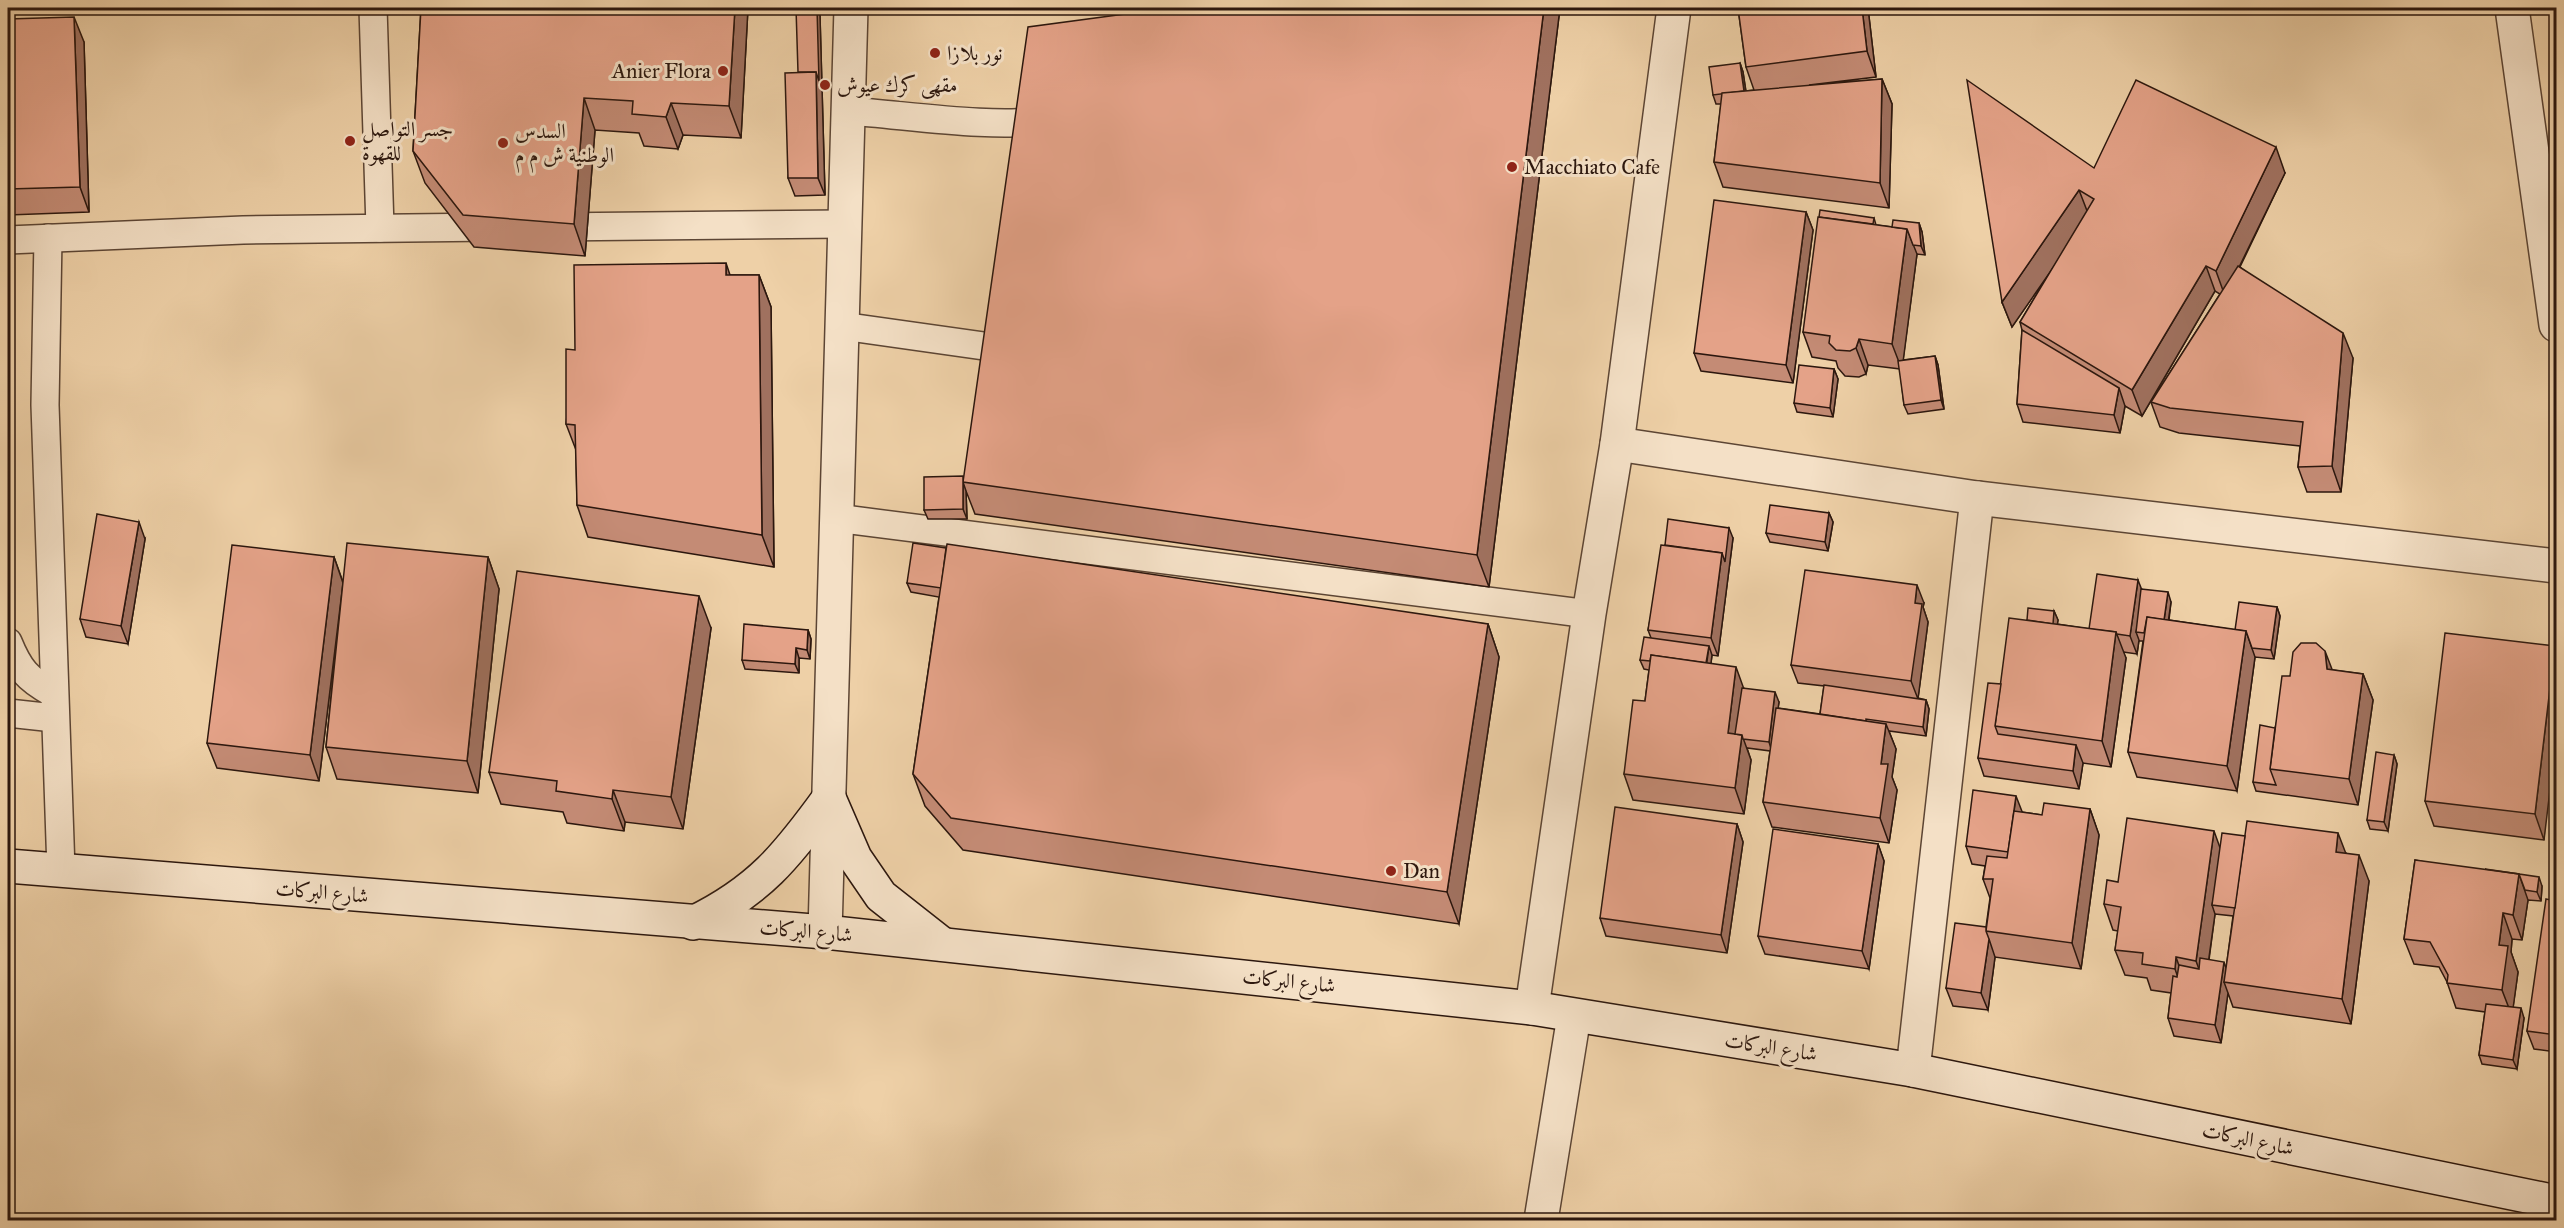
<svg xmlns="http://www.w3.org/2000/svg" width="2564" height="1228" font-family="'IM FELL Great Primer',Amiri,serif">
  <rect width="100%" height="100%" fill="#eed0a7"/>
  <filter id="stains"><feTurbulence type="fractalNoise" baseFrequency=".00333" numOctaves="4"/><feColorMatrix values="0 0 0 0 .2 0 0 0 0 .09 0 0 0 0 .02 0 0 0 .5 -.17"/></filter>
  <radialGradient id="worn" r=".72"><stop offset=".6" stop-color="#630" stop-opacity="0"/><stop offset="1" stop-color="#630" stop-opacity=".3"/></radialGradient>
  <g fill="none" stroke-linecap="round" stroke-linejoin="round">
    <g stroke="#5c4534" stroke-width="30">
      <g id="lane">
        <path d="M373 8 380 228"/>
        <path d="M848 111C908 115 992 129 1050 120"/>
        <path d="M551 227 844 224"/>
        <path d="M48 238 45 405 61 870"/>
        <path d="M8 240 243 230 495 227"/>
        <path d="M842 326 1019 351"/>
        <path d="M836 518 1589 614"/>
        <path d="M8 642C19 669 27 679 53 693"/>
        <path d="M8 713 54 718"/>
      </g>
    </g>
    <g stroke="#5c4534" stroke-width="36">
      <g id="street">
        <path d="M2512 8 2556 325"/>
        <path d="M1617 444 1977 498 2556 566"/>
        <path d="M825 932 851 8"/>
        <path d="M1532 1008 1589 614 1617 444 1674 8"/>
        <path d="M1913 1070 1977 498"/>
        <path d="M1541 1220 1574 1016"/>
      </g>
    </g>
    <g stroke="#2c170e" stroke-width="36">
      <g id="secondary">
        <path d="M829 798 855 858 881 896 942 944"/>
        <path d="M8 866 825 932 1532 1008 1913 1070 2556 1202"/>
        <path d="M693 923C759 891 787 856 829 798"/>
      </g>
    </g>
    <use href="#lane" stroke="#f4e0c6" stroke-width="27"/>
    <use href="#street" stroke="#f4e0c6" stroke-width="33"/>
    <use href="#secondary" stroke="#f4e0c6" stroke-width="33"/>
  </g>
  <g fill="#c48b75" stroke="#2c170e" stroke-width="1.5" fill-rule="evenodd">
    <path d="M421 8H748L741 138 683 135 678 149 644 146 639 133 595 130 585 256 474 247 425 183 413 151Z"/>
    <path d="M817 8 820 16 825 195 795 196 788 178Z"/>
    <path d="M1170 8H1560L1489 587 975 514 966 491 967 519H928L924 510 964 478Z"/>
    <path d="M1738 8H1868L1876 77 1809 85 1882 79 1892 104 1889 208 1723 187 1714 162 1721 104H1716L1713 95 1740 63 1743 72 1746 91 1754 90 1746 67Z"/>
    <path d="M8 19 84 42 89 212 8 215Z"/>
    <path d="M2094 168 2285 173 2240 267 2353 358 2341 492H2307L2298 467 2300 446 2179 433 2160 427 2151 402 2220 294 2215 291 2142 416 2125 406 2120 433 2023 422 2017 404 2022 330 2020 322 2051 270 2012 327 2002 302Z"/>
    <path d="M1806 212 1813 230 1793 383 1701 371 1694 353Z"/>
    <path d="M1874 218 1876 225 1892 227 1919 223 1922 232 1925 255 1917 254 1903 360 1935 356 1938 365 1944 409 1908 414 1904 405 1900 369 1868 365 1866 374 1859 377 1845 376 1838 368 1836 361 1812 357 1803 332Z"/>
    <path d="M730 275H759L771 307 774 567 588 537 577 505 576 450 566 424 575 350Z"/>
    <path d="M1834 369 1838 379 1833 417 1797 412 1794 403Z"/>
    <path d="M1829 513 1833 522 1828 551 1770 542 1766 533Z"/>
    <path d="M1733 538 1718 656 1712 655 1711 663 1743 688 1779 702 1778 708 1820 714 1824 686 1798 683 1791 665 1924 603 1923 607 1928 622 1918 698 1926 700 1929 709 1926 736 1889 731 1896 749 1892 777 1897 790 1889 843 1772 827 1763 802 1770 751 1747 748 1751 760 1744 814 1633 800 1624 774 1645 701 1649 670 1644 669 1640 660 1651 638 1648 630 1665 545Z"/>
    <path d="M145 539 128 644 86 637 80 619Z"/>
    <path d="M334 557 343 582 488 557 499 589 478 793 337 779 326 747 340 606 319 781 217 768 207 743Z"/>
    <path d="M907 583 1488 624 1499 657 1459 924 963 850 925 806 913 774 939 597 911 592Z"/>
    <path d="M2141 589 2171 602 2169 620 2235 630 2277 607 2280 616 2274 659 2255 657 2237 791 2137 777 2128 752 2143 641H2139V640L2137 654 2123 652 2126 658 2111 767 2083 763 2079 789 1984 776 1978 758 2001 684 2027 620 2054 611 2058 620 2057 624 2089 629Z"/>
    <path d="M711 628 683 829 625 822 624 831 567 823 563 812 501 804 489 772Z"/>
    <path d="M808 630 811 639 810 659 799 658V673L745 669 742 660Z"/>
    <path d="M2555 646 2544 840 2434 826 2425 801Z"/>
    <path d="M2332 670 2363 674 2373 700 2358 805 2256 791 2253 782 2275 728 2290 676Z"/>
    <path d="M2394 755 2397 764 2388 831 2370 829 2367 820Z"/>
    <path d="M2090 809 2099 835 2081 969 1995 957 1988 1010 1953 1006 1946 988 1986 927 1990 898 1983 879 1985 866 1972 864 1966 846 2022 812 2042 815Z"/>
    <path d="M1737 824 1743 842 1727 953 1606 936 1600 918Z"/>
    <path d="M1878 844 1884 861 1869 969 1765 954 1758 936Z"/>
    <path d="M2346 853 2369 881 2351 1024 2233 1007 2228 993 2221 1043 2174 1036 2168 1018 2171 993 2151 990 2147 978 2125 975 2115 950 2118 931 2113 930 2104 904 2118 882ZM2215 914 2233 916 2226 969 2209 960Z"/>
    <path d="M2415 860 2542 886 2541 901 2528 900 2522 940 2512 939 2511 952 2518 972 2513 1007 2524 1018 2517 1069 2482 1064 2479 1055 2485 1012 2456 1008 2447 982 2439 967 2414 964 2404 939Z"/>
    <path d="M2556 901V1052L2534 1049 2527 1031Z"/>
  </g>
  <g fill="#a0715f" stroke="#2c170e" stroke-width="1.5">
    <path d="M735 8H748L741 138 729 106Z"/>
    <path d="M817 8 820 16 825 195 818 178 816 72Z"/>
    <path d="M1544 8H1560L1489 587 1477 555Z"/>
    <path d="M1862 8H1868L1876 77 1867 51Z"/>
    <path d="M74 17 84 42 89 212 80 187Z"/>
    <path d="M1740 63 1743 72 1747 100 1744 91Z"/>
    <path d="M1882 79 1892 104 1889 208 1880 183Z"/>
    <path d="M584 98 595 130 585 256 574 224Z"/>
    <path d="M671 103 683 135 678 149 666 117Z"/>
    <path d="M2276 147 2285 173 2225 296 2216 271Z"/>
    <path d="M2079 190 2089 216 2012 327 2002 302Z"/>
    <path d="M1806 212 1813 230 1793 383 1786 365Z"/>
    <path d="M1919 223 1922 232 1925 255 1921 246Z"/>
    <path d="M1907 229 1917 254 1902 370 1892 344Z"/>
    <path d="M726 263 737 296 726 275Z"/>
    <path d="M2206 266 2215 291 2142 416 2132 390Z"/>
    <path d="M759 275 771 307 774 567 762 535Z"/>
    <path d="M2343 333 2353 358 2341 492 2332 466Z"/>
    <path d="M1859 339 1868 365 1866 374 1856 348Z"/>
    <path d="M1935 356 1938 365 1944 409 1941 400Z"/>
    <path d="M1834 369 1838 379 1833 417 1830 408Z"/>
    <path d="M2119 388 2125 406 2120 433 2114 415Z"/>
    <path d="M963 482 966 491 967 519 963 509Z"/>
    <path d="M1829 513 1833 522 1828 551 1825 542Z"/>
    <path d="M139 522 145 539 128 644 121 626Z"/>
    <path d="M1729 528 1733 538 1718 656 1711 638 1722 553Z"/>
    <path d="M334 557 343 583 319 781 310 755Z"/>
    <path d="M488 557 499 589 478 793 467 761Z"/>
    <path d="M2138 580 2145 598 2136 632 2139 640 2137 654 2130 636Z"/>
    <path d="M1917 585 1924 603 1923 607 1928 622 1918 699 1911 681 1915 603Z"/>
    <path d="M2168 592 2171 602 2165 644 2162 635Z"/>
    <path d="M699 596 711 628 683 829 671 797Z"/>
    <path d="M2277 607 2280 616 2274 659 2271 650Z"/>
    <path d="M2054 611 2058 620 2054 649 2050 639Z"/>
    <path d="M1488 624 1499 657 1459 924 1447 892Z"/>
    <path d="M808 630 811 639 810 659 807 650Z"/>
    <path d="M2246 631 2255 657 2237 791 2227 766Z"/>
    <path d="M2116 632 2126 658 2111 767 2102 741Z"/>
    <path d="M1709 646 1712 655 1709 678 1706 669Z"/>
    <path d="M2555 646 2556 649V740L2544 840 2535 814Z"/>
    <path d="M796 648 799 658V673L795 664Z"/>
    <path d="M2325 651 2335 677 2327 669Z"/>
    <path d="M1736 667 1745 692 1739 738 1728 733Z"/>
    <path d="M2363 674 2373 700 2358 805 2349 779Z"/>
    <path d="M1775 692 1779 702 1772 752 1769 742Z"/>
    <path d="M1926 700 1929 709 1926 736 1923 727Z"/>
    <path d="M1886 724 1896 749 1892 777 1897 790 1889 843 1880 818 1881 764Z"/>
    <path d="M1742 735 1751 760 1744 814 1735 788Z"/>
    <path d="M2076 745 2083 763 2079 789 2073 771Z"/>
    <path d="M2394 755 2397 764 2388 831 2384 822Z"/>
    <path d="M613 790 625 822 624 831 612 799Z"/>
    <path d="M2016 796 2023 814 2009 852Z"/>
    <path d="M2090 809 2099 835 2081 969 2072 943Z"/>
    <path d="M1737 824 1743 842 1727 953 1721 935Z"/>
    <path d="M2214 831 2223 856 2212 905 2215 914 2205 986 2196 961Z"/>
    <path d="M2338 833 2348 859 2336 852Z"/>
    <path d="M1878 844 1884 861 1869 969 1862 951Z"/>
    <path d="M2359 855 2369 881 2351 1024 2342 999Z"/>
    <path d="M2519 874 2528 900 2522 940 2513 915Z"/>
    <path d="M2539 877 2542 886 2541 901 2537 892Z"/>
    <path d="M2503 913 2512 939 2511 952 2518 972 2512 1016 2502 990 2499 945Z"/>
    <path d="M1989 939 1995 957 1988 1010 1981 993Z"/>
    <path d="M2176 957 2185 983 2184 995 2175 969Z"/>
    <path d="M2224 962 2230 980 2224 982 2228 993 2221 1043 2215 1025Z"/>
    <path d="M2521 1008 2524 1018 2517 1069 2513 1060Z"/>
  </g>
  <g fill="#e4a288" stroke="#2c170e" stroke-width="1.5">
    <path d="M421 8H735L729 106 671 103 666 117 632 114 633 101 584 98 574 224 463 215 413 151Z"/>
    <path d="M796 8H817L819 81 816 72H798Z"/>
    <path d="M1170 8H1544L1477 555 963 482 1028 27Z"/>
    <path d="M1738 8H1862L1867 51 1746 67Z"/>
    <path d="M74 17 80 187 8 189V19Z"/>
    <path d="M1740 63 1744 91 1713 95 1709 67Z"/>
    <path d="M816 72 818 178H788L785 73Z"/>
    <path d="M1882 79 1880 183 1714 162 1722 93Z"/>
    <path d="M1967 80 2094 168 2136 80 2276 147 2216 271 2206 266 2132 390 2020 322 2094 199 2079 190 2002 302Z"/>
    <path d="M1714 200 1806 212 1786 365 1694 353Z"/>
    <path d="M1820 210 1874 218 1873 224 1819 217Z"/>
    <path d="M1818 217 1907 229 1892 344 1859 339 1856 348 1850 351 1836 350 1829 343 1830 336 1803 332Z"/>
    <path d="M1893 220 1919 223 1921 246 1913 245 1907 229 1892 227Z"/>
    <path d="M726 263V275H759L762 535 577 505 575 425 566 424V349L575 350 574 265Z"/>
    <path d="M2238 266 2343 333 2332 466 2298 467 2303 422 2170 408 2151 402Z"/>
    <path d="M2022 330 2119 388 2114 415 2017 404Z"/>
    <path d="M1935 356 1941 400 1904 405 1898 361Z"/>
    <path d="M1799 365 1834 369 1830 408 1794 403Z"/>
    <path d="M963 476V509L924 510V477Z"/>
    <path d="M1770 505 1829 513 1825 542 1766 533Z"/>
    <path d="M97 514 139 522 121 626 80 619Z"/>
    <path d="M1668 519 1729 528 1725 562 1722 553 1665 545Z"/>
    <path d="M347 543 488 557 467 761 326 747Z"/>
    <path d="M913 543 946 548 941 588 907 583Z"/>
    <path d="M947 544 1488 624 1447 892 951 818 913 774Z"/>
    <path d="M232 545 334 557 310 755 207 743Z"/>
    <path d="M1661 545 1722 553 1711 638 1648 630Z"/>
    <path d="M1805 570 1917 585 1915 603 1922 604 1911 681 1791 665Z"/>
    <path d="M517 571 699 596 671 797 613 790 612 799 556 791 557 781 489 772Z"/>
    <path d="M2097 574 2138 580 2130 636 2117 634 2116 632 2089 629Z"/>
    <path d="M2141 589 2168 592 2164 620 2147 617 2144 633 2136 632Z"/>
    <path d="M2239 602 2277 607 2271 650 2252 648 2246 631 2235 630Z"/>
    <path d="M2028 608 2054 611 2053 624 2027 620Z"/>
    <path d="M2147 617 2246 631 2227 766 2128 752Z"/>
    <path d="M2009 618 2116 632 2102 741 1995 726Z"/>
    <path d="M744 624 808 630 807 650 796 648 795 664 742 660Z"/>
    <path d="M2445 633 2555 646 2535 814 2425 801Z"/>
    <path d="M1644 637 1709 646 1706 663 1651 655 1650 661 1640 660Z"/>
    <path d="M2301 643H2316L2325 651 2327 669 2363 674 2349 779 2270 769 2282 676H2290L2293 652Z"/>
    <path d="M1651 655 1736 667 1728 733 1742 735 1735 788 1624 774 1633 700 1645 701Z"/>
    <path d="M1988 683 2001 684 1995 726 1998 734 2076 745 2073 771 1978 758Z"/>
    <path d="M1824 685 1926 700 1923 727 1866 719V721L1820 714Z"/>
    <path d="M1742 688 1775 692 1769 742 1743 739 1742 735 1735 734Z"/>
    <path d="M1776 708 1886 724 1881 764H1888L1880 818 1763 802Z"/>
    <path d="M2260 725 2275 728 2270 769 2276 785 2253 782Z"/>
    <path d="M2376 752 2394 755 2384 822 2367 820Z"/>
    <path d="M1973 790 2016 796 2008 852 1966 846Z"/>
    <path d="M2044 803 2090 809 2072 943 1986 931 1993 879H1983L1987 856 2007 858 2014 811 2042 815Z"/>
    <path d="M1615 807 1737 824 1721 935 1600 918Z"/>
    <path d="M2127 818 2214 831 2196 961 2176 957 2175 969 2142 964 2143 953 2115 950 2121 907 2104 904 2107 880 2118 882Z"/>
    <path d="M2247 821 2338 833 2336 852 2359 855 2342 999 2224 982Z"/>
    <path d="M1773 829 1878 844 1862 951 1758 936Z"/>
    <path d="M2222 833 2245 836 2235 908 2212 905Z"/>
    <path d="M2415 860 2519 874 2513 915 2503 913 2499 945 2508 946 2502 990 2447 983 2448 975 2430 942 2404 939Z"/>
    <path d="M2485 869 2539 877 2537 892 2525 890 2519 874Z"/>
    <path d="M2546 899 2556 901V1035L2527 1031Z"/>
    <path d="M1955 923 1986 927V931L1989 939 1981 993 1946 988Z"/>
    <path d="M2200 958 2224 962 2215 1025 2168 1018 2173 976 2177 977 2179 965 2199 969Z"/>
    <path d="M2486 1004 2521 1008 2513 1060 2479 1055Z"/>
  </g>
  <g fill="#8f2418" stroke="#f4e0c6" stroke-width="2">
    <circle cx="935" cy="53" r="6"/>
    <circle cx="723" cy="71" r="6"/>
    <circle cx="825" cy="85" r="6"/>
    <circle cx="350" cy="141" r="6"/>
    <circle cx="503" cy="143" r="6"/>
    <circle cx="1512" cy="167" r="6"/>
    <circle cx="1391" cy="871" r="6"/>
  </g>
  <g text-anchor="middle" stroke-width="6" stroke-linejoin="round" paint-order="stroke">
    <g font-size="21" fill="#2c170e" stroke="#f4e0c6" text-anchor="start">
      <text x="947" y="60">نور بلازا</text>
      <text x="711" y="78" text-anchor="end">Anier Flora</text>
      <text x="837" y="92">مقهى كرك عيوش</text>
      <text x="362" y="136">جسر التواصل<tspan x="362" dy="24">للقهوة</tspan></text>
      <text x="515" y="138">السدس<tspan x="515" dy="24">الوطنیة ش م م</tspan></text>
      <text x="1524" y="174">Macchiato Cafe</text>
      <text x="1403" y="878">Dan</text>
    </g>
    <g font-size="21" fill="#2c170e" stroke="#f4e0c6">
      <text transform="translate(322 892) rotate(5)" y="7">شارع البركات</text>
      <text transform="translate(806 931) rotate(5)" y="7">شارع البركات</text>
      <text transform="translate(1289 981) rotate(6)" y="7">شارع البركات</text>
      <text transform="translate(1771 1047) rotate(9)" y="7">شارع البركات</text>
      <text transform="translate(2248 1139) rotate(12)" y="7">شارع البركات</text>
    </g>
  </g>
  <rect width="2564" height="1228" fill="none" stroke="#eed0a7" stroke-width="30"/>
  <rect x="9" y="9" width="2546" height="1210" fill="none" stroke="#2c170e" stroke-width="3"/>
  <rect x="15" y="15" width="2534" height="1198" fill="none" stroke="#2c170e" stroke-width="1.5"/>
  <rect width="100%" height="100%" filter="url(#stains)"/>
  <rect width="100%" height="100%" fill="url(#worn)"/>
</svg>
